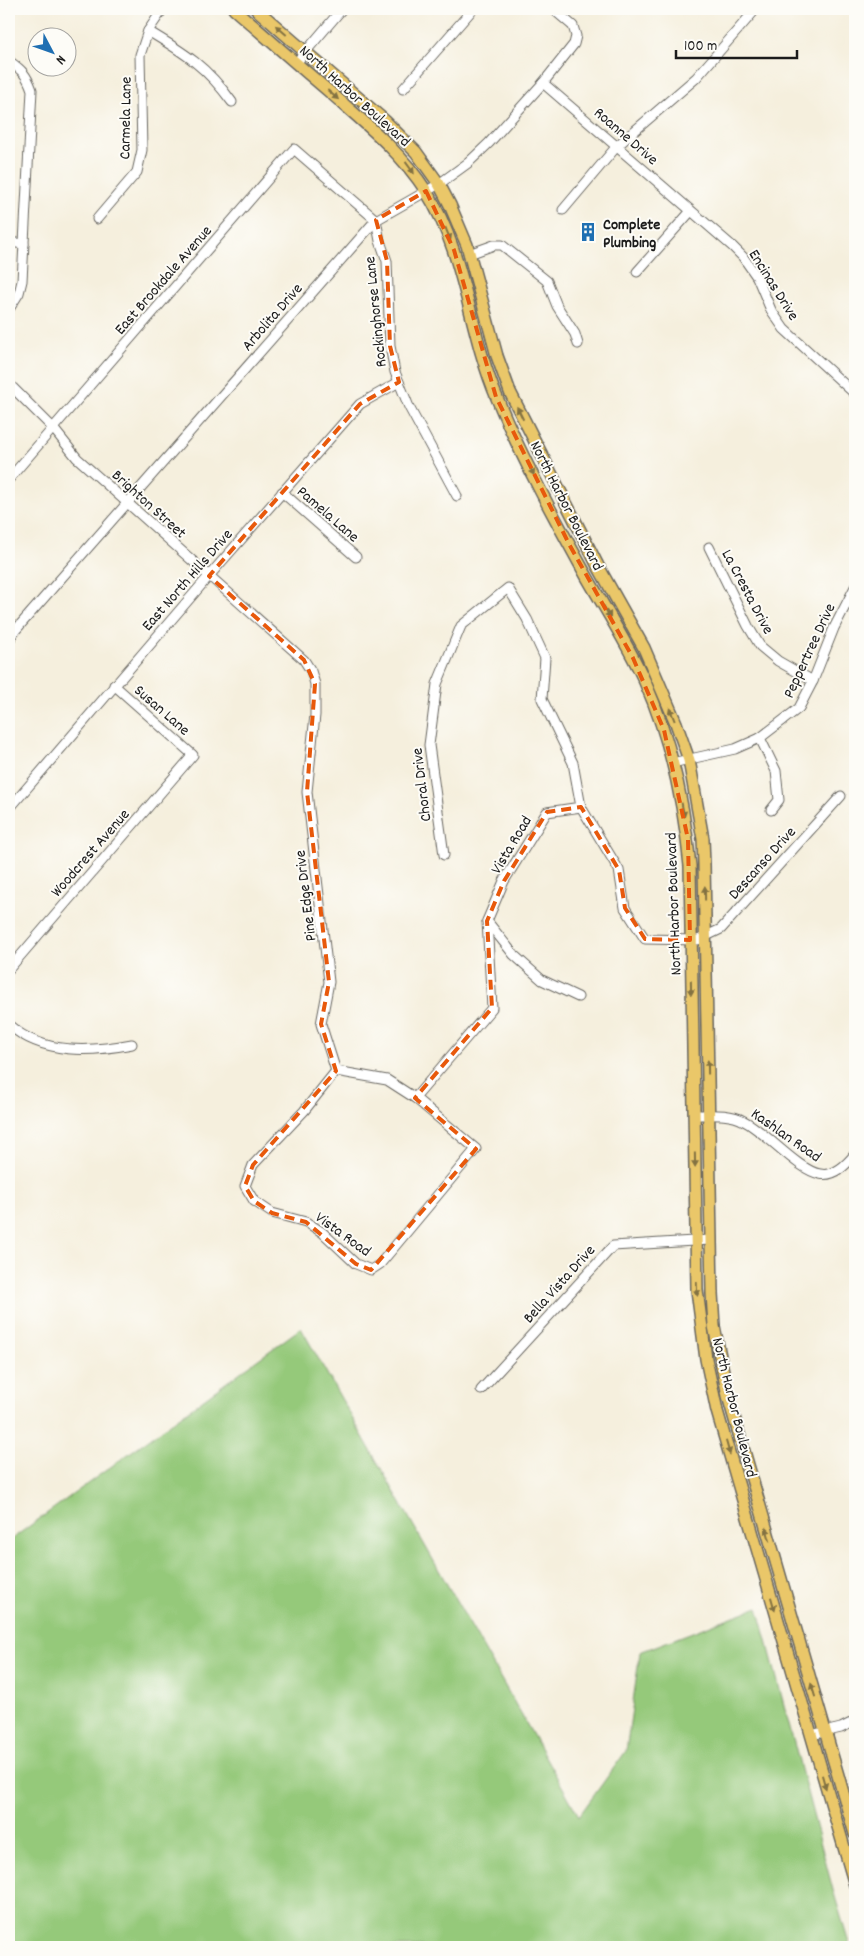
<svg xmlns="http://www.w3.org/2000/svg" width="864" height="1956" font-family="Dekko,sans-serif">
  <rect width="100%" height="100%" fill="#fdfcf7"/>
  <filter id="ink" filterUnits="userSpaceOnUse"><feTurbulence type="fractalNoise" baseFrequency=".02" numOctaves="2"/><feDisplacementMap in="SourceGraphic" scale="10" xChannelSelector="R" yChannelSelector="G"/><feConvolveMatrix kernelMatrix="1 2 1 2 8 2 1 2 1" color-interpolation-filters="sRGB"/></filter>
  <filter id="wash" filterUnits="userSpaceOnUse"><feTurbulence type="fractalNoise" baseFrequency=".0096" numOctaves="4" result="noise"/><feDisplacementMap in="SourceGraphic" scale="20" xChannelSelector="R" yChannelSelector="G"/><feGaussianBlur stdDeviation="1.12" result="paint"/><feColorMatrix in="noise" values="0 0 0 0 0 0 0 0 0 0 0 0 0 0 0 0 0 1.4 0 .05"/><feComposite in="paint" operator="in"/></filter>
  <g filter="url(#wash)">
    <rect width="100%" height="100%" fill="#f5efdd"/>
    <path fill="#95c97a" stroke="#58724b" d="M301 1328 579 1816 626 1751 640 1652 758 1607 833 1890 850 1947H9V1541Z"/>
  </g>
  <g filter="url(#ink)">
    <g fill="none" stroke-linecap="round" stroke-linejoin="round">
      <g stroke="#686660" stroke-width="11">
        <g id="minor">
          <path d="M148 31C185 53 207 67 232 102"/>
          <path d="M9 61C22 70 27 75 32 90L22 281 19 293 9 309"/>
          <path d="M296 63 342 9"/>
          <path d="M543 83 732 246 743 257 757 277 771 310 784 329 855 394"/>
          <path d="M403 89 473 9"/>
          <path d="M563 210 617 146 696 78 756 9"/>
          <path d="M97 219 137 172 142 150 140 55 148 31 163 9"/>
          <path d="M9 242 24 244"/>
          <path d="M469 254 494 245H502L547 281 557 306 575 334 578 344"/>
          <path d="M637 272 691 211"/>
          <path d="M9 384 53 428 77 458 304 660 311 671 315 684V715L307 792 329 982 321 1024 336 1071"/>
          <path d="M9 479 294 149 376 220 380 241 387 261 390 346 395 372 409 407 457 496"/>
          <path d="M282 492 356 557"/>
          <path d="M709 547 748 626 760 646 778 661 813 681"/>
          <path d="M9 641 13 633 376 220 439 184 468 163 489 143 543 83 574 44 576 36 573 26 553 9"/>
          <path d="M760 738 776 771 779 800 771 810"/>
          <path d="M672 763 735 749 760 738 799 708 813 681 834 628 855 587"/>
          <path d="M9 809 209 576 360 404 399 382"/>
          <path d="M444 855 429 745 437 684 461 626 508 588 527 619 545 658 542 699 573 763 581 807 619 870 625 908 645 939 698 940 721 929 841 796"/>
          <path d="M487 921 514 955 542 980 578 997"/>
          <path d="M9 969 193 755 114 685"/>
          <path d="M9 1025C43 1055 91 1052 132 1044"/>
          <path d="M336 1071 387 1080 415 1098 476 1149 380 1264 371 1270 356 1264 322 1232 306 1222 272 1213 254 1201 245 1186 253 1165 304 1111Z"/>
          <path d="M415 1098 492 1008 487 921 504 881 547 812 581 807"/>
          <path d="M694 1115C710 1115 730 1113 744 1121 766 1132 799 1171 820 1174 835 1177 847 1164 855 1154"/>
          <path d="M481 1390 613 1246 710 1240"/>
          <path d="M811 1735 841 1728 855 1721"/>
        </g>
      </g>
      <g stroke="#686660" stroke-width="14">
        <g id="major">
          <path d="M234 9C266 37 299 66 332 94 366 124 401 152 426 191 466 254 468 330 497 398 522 459 555 519 587 577 607 612 629 646 645 682 671 740 684 803 690 866L697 1290 706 1359 717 1411 855 1885"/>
          <path d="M256 9 385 121 416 152 439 184 450 205 467 245 497 356 510 392 598 566 644 648 676 723 689 760 703 839 704 864 712 1293 714 1326 728 1396 855 1834"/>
        </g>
      </g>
      <use href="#minor" stroke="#fff" stroke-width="9"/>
      <use href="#major" stroke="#eac769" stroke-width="11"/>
    </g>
    <defs><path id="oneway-solid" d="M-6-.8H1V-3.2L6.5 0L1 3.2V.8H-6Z" transform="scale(1.25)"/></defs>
    <g fill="#837242">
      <use href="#oneway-solid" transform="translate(281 30) rotate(-139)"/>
      <use href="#oneway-solid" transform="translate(333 95) rotate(41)"/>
      <use href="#oneway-solid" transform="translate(410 168) rotate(54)"/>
      <use href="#oneway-solid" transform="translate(448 234) rotate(68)"/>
      <use href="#oneway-solid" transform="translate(520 413) rotate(-116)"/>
      <use href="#oneway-solid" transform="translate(531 469) rotate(64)"/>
      <use href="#oneway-solid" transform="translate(607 612) rotate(60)"/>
      <use href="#oneway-solid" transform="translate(672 714) rotate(-111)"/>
      <use href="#oneway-solid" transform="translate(683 810) rotate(79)"/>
      <use href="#oneway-solid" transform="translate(705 893) rotate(-91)"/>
      <use href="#oneway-solid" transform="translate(691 988) rotate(89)"/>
      <use href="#oneway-solid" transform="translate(708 1067) rotate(-91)"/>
      <use href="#oneway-solid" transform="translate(695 1160) rotate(89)"/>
      <use href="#oneway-solid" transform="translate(697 1289) rotate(87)"/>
      <use href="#oneway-solid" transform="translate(728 1448) rotate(74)"/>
      <use href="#oneway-solid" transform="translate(768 1534) rotate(-106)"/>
      <use href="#oneway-solid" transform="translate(773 1604) rotate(74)"/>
      <use href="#oneway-solid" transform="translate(813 1690) rotate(-107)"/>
      <use href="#oneway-solid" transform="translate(824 1782) rotate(74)"/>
    </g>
  </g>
  <path fill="none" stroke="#e8590c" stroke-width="4" stroke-dasharray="10 6" stroke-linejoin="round" d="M426 191 454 250 496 397 569 544 633 658 664 730 688 839 690 940 645 939 625 908 619 870 581 807 547 812 504 881 487 921 492 1008 415 1098 476 1149 371 1270 356 1264 306 1222 272 1213 254 1201 245 1186 253 1165 336 1071 321 1024 329 982 307 792 315 684 304 660 209 576 360 404 399 382 390 346 387 261 376 220Z"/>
  <defs>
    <g id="building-bare" transform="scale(1.5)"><path d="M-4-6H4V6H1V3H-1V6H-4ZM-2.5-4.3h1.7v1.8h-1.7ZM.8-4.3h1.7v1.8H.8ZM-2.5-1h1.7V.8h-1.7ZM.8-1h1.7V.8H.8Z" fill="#1f6fb2" stroke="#fdfcf7" stroke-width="2.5" paint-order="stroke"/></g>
  </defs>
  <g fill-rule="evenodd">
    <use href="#building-bare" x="588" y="232"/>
  </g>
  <g text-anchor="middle" stroke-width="4" stroke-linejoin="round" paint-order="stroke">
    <g font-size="16" fill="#1c1c1c" stroke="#fdfcf7">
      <text transform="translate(356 95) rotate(42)" y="6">North Harbor Boulevard</text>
      <text transform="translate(124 118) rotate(-89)" y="6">Carmela Lane</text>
      <text transform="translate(627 135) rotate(41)" y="6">Roanne Drive</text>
      <text transform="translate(162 279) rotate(-49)" y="6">East Brookdale Avenue</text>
      <text transform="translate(775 284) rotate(58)" y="6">Encinas Drive</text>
      <text transform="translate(374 312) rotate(-96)" y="6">Rockinghorse Lane</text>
      <text transform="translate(271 316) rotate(-49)" y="6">Arbolita Drive</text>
      <text transform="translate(150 503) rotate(42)" y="6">Brighton Street</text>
      <text transform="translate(568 505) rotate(63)" y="6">North Harbor Boulevard</text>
      <text transform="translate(329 513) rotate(41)" y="6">Pamela Lane</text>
      <text transform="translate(186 579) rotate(-49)" y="6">East North Hills Drive</text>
      <text transform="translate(749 591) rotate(62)" y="6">La Cresta Drive</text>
      <text transform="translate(808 650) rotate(-65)" y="6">Peppertree Drive</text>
      <text transform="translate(163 709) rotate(41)" y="6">Susan Lane</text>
      <text transform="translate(420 785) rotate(-97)" y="6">Choral Drive</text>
      <text transform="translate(510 844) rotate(-59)" y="6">Vista Road</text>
      <text transform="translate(89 852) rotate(-49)" y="6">Woodcrest Avenue</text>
      <text transform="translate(761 862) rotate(-48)" y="6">Descanso Drive</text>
      <text transform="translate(304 896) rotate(-97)" y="6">Pine Edge Drive</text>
      <text transform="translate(672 904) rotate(-92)" y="6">North Harbor Boulevard</text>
      <text transform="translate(787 1134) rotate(35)" y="6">Kashlan Road</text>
      <text transform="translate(344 1233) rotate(36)" y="6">Vista Road</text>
      <text transform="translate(558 1283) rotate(-48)" y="6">Bella Vista Drive</text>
      <text transform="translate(736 1407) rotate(76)" y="6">North Harbor Boulevard</text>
    </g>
    <g font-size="16" font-weight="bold" fill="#1c1c1c" stroke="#fdfcf7" text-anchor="start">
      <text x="603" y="229">Complete<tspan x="603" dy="18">Plumbing</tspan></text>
    </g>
  </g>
  <rect width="864" height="1956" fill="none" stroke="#fdfcf7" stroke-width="30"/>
  <g transform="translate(52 52) rotate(131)"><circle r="24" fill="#fdfcf7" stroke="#a3a29f"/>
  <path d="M0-4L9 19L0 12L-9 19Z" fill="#1f6fb2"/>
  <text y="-8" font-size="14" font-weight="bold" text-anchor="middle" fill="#1c1c1c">N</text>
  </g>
  <path d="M676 50v8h121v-8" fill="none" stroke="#1c1c1c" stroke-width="2.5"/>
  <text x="684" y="50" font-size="15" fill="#1c1c1c" stroke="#fdfcf7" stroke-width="4" paint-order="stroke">100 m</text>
</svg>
